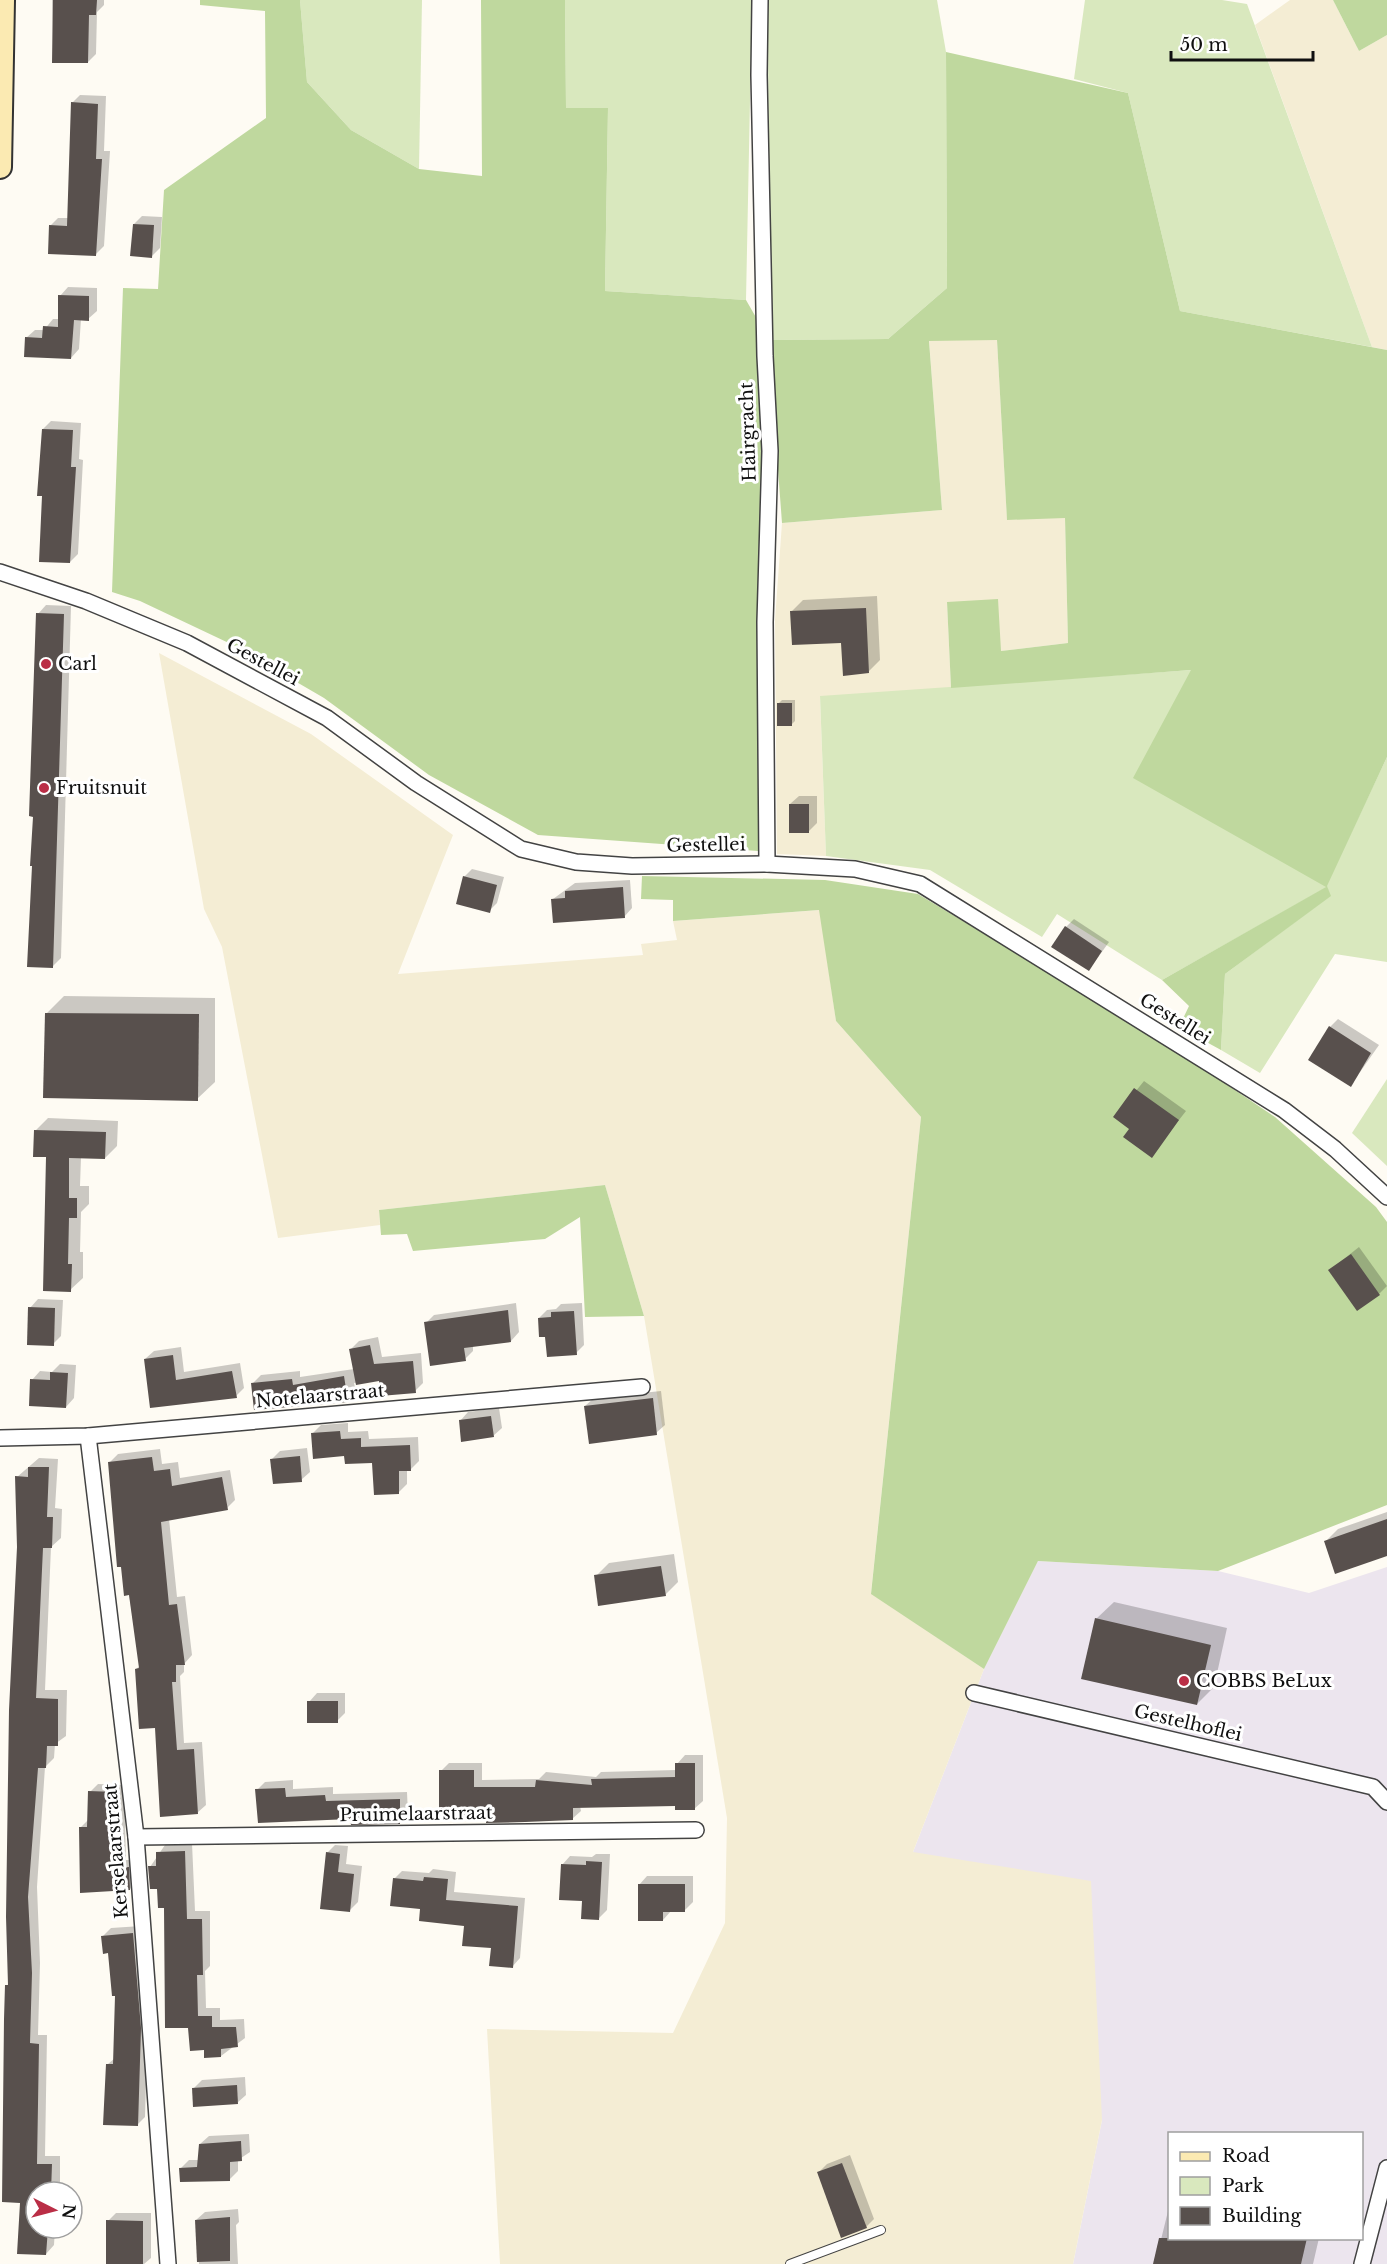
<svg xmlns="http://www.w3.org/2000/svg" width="1387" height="2264" font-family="'Libre Baskerville',serif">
  <rect width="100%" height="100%" fill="#fefbf3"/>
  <path fill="#ece5ee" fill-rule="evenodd" d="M1038 1561 1218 1571 1309 1593 1387 1567V2264H1073L1102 2120 913 1852 984 1669ZM1170 2134H1362V2238H1170Z"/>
  <g fill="#f4edd4">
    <path d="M1290 0H1333L1359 51 1387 35V350L1372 347 1255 25Z"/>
    <path d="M929 340H997L1007 519 1065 517 1068 643 1001 651 947 602 951 688 820 697 826 856 777 854 775 620 782 523 942 510Z"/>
    <path d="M159 653 311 734 453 835 398 974 643 955 641 944 677 940 673 921 820 910 836 1021 921 1117 871 1593 984 1669 913 1852 1091 1881 1102 2120 1073 2264H500L487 2029 673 2033 725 1923 727 1818 644 1316 605 1185 379 1210 380 1225 278 1238 222 947 204 909Z"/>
  </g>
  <g fill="#d9e8be">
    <path d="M300 0H422L419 169 351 130 307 82Z"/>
    <path d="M565 0H752L746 300 605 291 608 109 566 108Z"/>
    <path d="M768 0H937L946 52 947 288 888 339 769 340Z"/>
    <path d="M1085 0H1222L1247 4 1372 347 1180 311 1128 93 1074 79Z"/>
    <path d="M1192 670 1326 886 1387 757V962L1335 954 1260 1073 1221 1050 1225 974 1330 896 1327 887 1162 980 1057 914 1042 937 930 870 826 856 820 696Z"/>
    <path d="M1387 1079V1166L1352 1133Z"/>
  </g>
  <g fill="#bfd89e">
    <path d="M200 0H300L307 82 351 130 419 169 482 176 481 0H565L566 108H608L605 291 746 300 769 340 888 339 947 288 946 52 1128 93 1180 311 1387 350V757L1327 886 1331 896 1225 974 1221 1050 1179 1027 1189 1006 1162 980 1326 887 1133 778 1191 670 951 688 947 602 998 599 1001 651 1068 643 1065 518 1007 520 997 340 929 341 942 510 782 523 769 349 758 851 538 835 429 775 324 698 233 645 140 601 112 592 123 288 158 289 164 190 266 118 265 11 200 5Z"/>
    <path d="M1333 0H1387V35L1359 51Z"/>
    <path d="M642 876 825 880 918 894 1162 1041 1275 1117 1376 1207 1387 1222V1505L1218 1571 1038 1561 984 1669 871 1594 921 1117 836 1021 819 910 673 921V900L641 899Z"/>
    <path d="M605 1185 644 1316 585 1317 580 1217 545 1239 413 1251 407 1234 381 1235 379 1210Z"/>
  </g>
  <g fill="#0003">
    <path d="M52 0H104V5L97 12 96 54 88 62 53 61Z"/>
    <path d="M80 95 106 96 104 151H110L104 246 96 254 50 226 58 218H69L72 103Z"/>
    <path d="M142 216 162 217 160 248 152 256 134 224Z"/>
    <path d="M68 287 97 288V311L88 319H81L79 349 71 358 26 338 35 330H44L53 319H60V296Z"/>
    <path d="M51 421 81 423 79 459 83 460 78 554 70 562 44 495 43 429Z"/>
    <path d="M877 596 880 660 868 672 842 641 791 612 803 600Z"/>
    <path d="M46 605 71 606 61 958 52 967 34 815 38 614Z"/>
    <path d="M782 700H795V721L791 725 778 704Z"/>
    <path d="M799 796H817V823L809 831 790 804Z"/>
    <path d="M472 869 504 877 497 903 489 911 464 877Z"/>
    <path d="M630 880 632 908 624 917 553 899 575 883Z"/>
    <path d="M1074 919 1109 942 1089 970 1066 927Z"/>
    <path d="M64 996 215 998V1082L197 1099 47 1013Z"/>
    <path d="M1338 1019 1379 1045 1351 1085 1330 1027Z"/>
    <path d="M1144 1081 1186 1111 1151 1156 1131 1128 1115 1117Z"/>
    <path d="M48 1118 118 1121 117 1146 105 1158 81 1157 80 1186H89V1204L81 1212 80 1252H83V1278L70 1290 47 1156 36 1130Z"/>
    <path d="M1359 1247 1387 1286 1379 1294 1330 1270Z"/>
    <path d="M38 1299 63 1300 61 1336 53 1344 30 1308Z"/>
    <path d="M516 1303 519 1332 511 1341 473 1345V1351L465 1359 426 1323 434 1315Z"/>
    <path d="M582 1303 584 1345 576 1353 539 1318 547 1310 556 1309 561 1304Z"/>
    <path d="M378 1337 382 1357 421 1353 423 1383 415 1391 380 1379 354 1383 356 1392 347 1400 253 1383 261 1375 300 1371V1377L354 1369 351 1349 359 1341Z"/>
    <path d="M181 1347 184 1372 240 1363 244 1388 236 1396 151 1406 145 1359 154 1351Z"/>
    <path d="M60 1364 76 1365 74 1398 66 1407 32 1380 40 1371 52 1372Z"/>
    <path d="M661 1391 665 1425 656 1433 585 1406 594 1398Z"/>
    <path d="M499 1408 502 1428 493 1436 460 1421 468 1412Z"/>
    <path d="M348 1423V1432L368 1431 369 1439 418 1437 419 1461 411 1469H407V1484L399 1492 374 1461 346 1455 313 1433 321 1425Z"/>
    <path d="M307 1448 310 1472 301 1480 272 1459 280 1451Z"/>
    <path d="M160 1449 162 1464 178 1462 180 1478 230 1470 235 1500 227 1508 169 1519 177 1597 185 1596 192 1655 184 1664V1672L180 1676 184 1743 202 1742 206 1805 197 1813 156 1726 136 1669 140 1666 109 1463 118 1454Z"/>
    <path d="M39 1458 58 1459 55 1508 62 1509 61 1538 51 1547 45 1690H67L66 1736 55 1744 54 1758 45 1767 37 1887 40 1963 38 2035H47L45 2156H60V2192H36V2228H55L54 2245 46 2254 21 2201 6 1986 10 1983 18 1547 17 1477Z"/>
    <path d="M1387 1512V1555L1325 1542 1338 1529Z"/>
    <path d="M674 1554 678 1582 665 1595 596 1576 609 1563Z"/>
    <path d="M1114 1602 1227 1628 1214 1687 1197 1704 1096 1619Z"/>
    <path d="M317 1693H345V1713L337 1721 309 1702Z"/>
    <path d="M685 1755H703V1801L694 1809 676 1804 580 1806 581 1811 572 1819 488 1813 441 1771 449 1763H482V1780L539 1779 546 1772 596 1777 601 1772 676 1770 677 1764Z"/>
    <path d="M293 1780V1789L333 1787V1794L407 1792 408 1814 400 1822 352 1818 257 1790 265 1782Z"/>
    <path d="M98 1784 124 1785 126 1860H136L138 1881 130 1889 80 1828 89 1819 90 1792Z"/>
    <path d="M192 1843 195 1911H210V1966L205 1971 206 2008H220V2020L244 2019 245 2038 221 2056 205 2048 190 2026 165 1906 150 1867 165 1845Z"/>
    <path d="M335 1845 348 1846 346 1864 362 1866 358 1902 350 1910 327 1853Z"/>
    <path d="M596 1854H610L607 1910 598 1919 562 1865 570 1856 592 1857Z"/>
    <path d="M433 1869 456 1872 454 1892 525 1898 520 1958 512 1967 466 1925 422 1908 394 1879 402 1871 429 1873Z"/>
    <path d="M647 1876H693V1902L685 1910 671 1911 663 1920 639 1885Z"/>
    <path d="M141 1926 148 2019 145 2117 137 2125 108 2064 115 2058 117 1994 109 1952 103 1936 111 1928Z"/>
    <path d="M245 2077 246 2095 237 2103 194 2088 202 2080Z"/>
    <path d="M249 2134 250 2152 238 2160V2171L230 2179 181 2168 189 2160H199L200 2144 209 2136Z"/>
    <path d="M850 2155 874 2219 866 2227 818 2173 827 2164Z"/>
    <path d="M1170 2203V2238H1319L1313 2264H1155Z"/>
    <path d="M238 2209 239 2222 236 2225 238 2264H199L196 2220 205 2212Z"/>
    <path d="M116 2213H151V2258L144 2264H107L108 2221Z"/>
  </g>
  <g fill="#58504d">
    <path d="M53 0H97L96 15H89L88 63H52Z"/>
    <path d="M71 102 98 104 96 159H102L96 256 48 254 49 225 67 226Z"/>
    <path d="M133 224 154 225 152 258 130 256Z"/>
    <path d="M58 295 89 296V321L74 320 71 359 24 357 25 337 42 338 43 326 58 327Z"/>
    <path d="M42 429 73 430 71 467H76L70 563 39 562 42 496H37Z"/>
    <path d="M866 608 869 673 843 676 841 643 792 645 790 611Z"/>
    <path d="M36 613 64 614 53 968 27 967 32 866H30L33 817 29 816Z"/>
    <rect x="777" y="703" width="15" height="23"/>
    <rect x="789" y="804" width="20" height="29"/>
    <path d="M463 876 497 885 490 913 456 904Z"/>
    <path d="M623 887 625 918 553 923 551 899 565 898V891Z"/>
    <path d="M1065 926 1102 951 1089 971 1051 947Z"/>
    <path d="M45 1013 199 1014 198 1101 43 1098Z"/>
    <path d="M1329 1026 1371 1053 1351 1087 1308 1060Z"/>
    <path d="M1134 1088 1179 1120 1152 1158 1123 1137 1129 1129 1113 1117Z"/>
    <path d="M34 1130 106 1132 105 1159 69 1158V1198H77V1218H69L68 1264H72L71 1292 43 1291 46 1157H33Z"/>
    <path d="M1351 1254 1380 1295 1357 1311 1328 1270Z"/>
    <path d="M28 1307 55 1308 54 1346 27 1345Z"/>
    <path d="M508 1310 511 1342 464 1348 466 1361 430 1366 424 1322Z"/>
    <path d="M574 1311 577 1355 547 1357 545 1337H539L538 1318 551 1317V1312Z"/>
    <path d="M370 1345 374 1364 413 1361 416 1393 380 1396 379 1381 356 1385 349 1349Z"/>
    <path d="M173 1355 176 1380 232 1371 237 1398 150 1408 144 1359Z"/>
    <path d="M50 1372 68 1373 66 1408 29 1406 30 1379 50 1380Z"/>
    <path d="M344 1376 348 1402 254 1410 251 1383 292 1379 293 1385Z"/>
    <path d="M653 1398 657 1435 589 1444 584 1406Z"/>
    <path d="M491 1416 494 1437 461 1442 459 1420Z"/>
    <path d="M340 1431 341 1439 361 1438V1447L410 1445 411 1471H399V1494L374 1495 372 1463 345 1464 344 1456 313 1459 311 1433Z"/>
    <path d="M300 1456 302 1482 273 1484 270 1459Z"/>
    <path d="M152 1457 154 1471 170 1469 172 1486 222 1477 228 1510 161 1522 169 1605 177 1604 185 1665H176V1682H172L177 1750 194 1749 198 1814 160 1817 155 1728 139 1729 135 1669 139 1668 129 1595 124 1596 121 1567H117L108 1462Z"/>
    <path d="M28 1467H49L47 1517H53L52 1548H43L36 1698 58 1699V1746H47L46 1768H38L28 1897 32 1973 30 2043 39 2044 37 2164H52L51 2192H36V2228H48L46 2255 17 2254 20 2203 2 2202 4 2019 5 1985H8L6 1917 9 1710 17 1547 15 1476 28 1477Z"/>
    <path d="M1387 1519V1556L1335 1574 1324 1541Z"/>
    <path d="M661 1566 666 1596 598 1606 594 1575Z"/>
    <path d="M1095 1618 1211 1645 1197 1705 1081 1679Z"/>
    <rect x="307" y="1701" width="31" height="22"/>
    <path d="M675 1763H695V1810H675V1806L573 1808V1820L525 1822 486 1823V1815L439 1816V1770H474V1787H535L536 1780 592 1785 591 1779 675 1777Z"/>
    <path d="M285 1788 286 1797 325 1795 326 1801 400 1799V1824L351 1825 350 1819 258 1823 255 1789Z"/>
    <path d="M88 1791 116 1792 118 1868 129 1867 130 1890 80 1893 79 1827H87Z"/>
    <path d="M185 1851 187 1919H202L203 1975H197L198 2016H212V2027H236L238 2047 221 2049V2057L204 2058V2050L190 2051 188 2028H165L164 1908H158L157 1889H150L148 1866H156V1852Z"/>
    <path d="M326 1852 340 1854 338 1872 354 1874 350 1912 320 1909Z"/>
    <path d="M586 1861 602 1862 599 1920 581 1919 582 1901 559 1900 561 1864 586 1865Z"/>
    <path d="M424 1877 448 1879 446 1900 518 1906 513 1968 489 1966 491 1948 462 1946 464 1926 419 1921 420 1909 390 1906 393 1878 423 1881Z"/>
    <path d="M638 1884H685V1912H663V1921H638Z"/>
    <path d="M133 1933 141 2028 138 2126 103 2125 106 2064H113L115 1996H112L108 1953 103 1954 101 1936Z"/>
    <path d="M237 2085 238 2104 193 2107 192 2088Z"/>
    <path d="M241 2141 242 2161 230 2162V2181L180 2182 179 2168 197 2167 199 2144Z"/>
    <path d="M842 2163 867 2228 841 2238 817 2172Z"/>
    <path d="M230 2217V2261L197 2262 195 2220Z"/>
    <path d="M106 2220 143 2221V2264H106Z"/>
    <path d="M1159 2238H1307L1301 2264H1153Z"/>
  </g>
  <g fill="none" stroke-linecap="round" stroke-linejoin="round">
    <g stroke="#434343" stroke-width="10">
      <path id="lane" d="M790 2264 881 2230"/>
    </g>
    <g stroke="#434343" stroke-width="18">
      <g id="street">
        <path d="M760 0 759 75 765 356 770 451 765 622 767 864"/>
        <path d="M0 572 86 601 187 643 327 718 416 783 521 849 576 862 632 866 767 864 855 869 920 884 1284 1110 1335 1149 1387 1197"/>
        <path d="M88 1436 136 1837 168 2264"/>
        <path d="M0 1438 88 1436 642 1387"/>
        <path d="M974 1693 1373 1787 1387 1802"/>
        <path d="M136 1837 696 1830"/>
        <path d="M1362 2264 1387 2168"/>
      </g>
    </g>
    <g stroke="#323232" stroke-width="26">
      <path id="secondary" d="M0 167 3 0"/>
    </g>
    <use href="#lane" stroke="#fff" stroke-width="8"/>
    <use href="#street" stroke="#fff" stroke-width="15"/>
    <use href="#secondary" stroke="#fbeab2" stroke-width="22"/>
  </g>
  <g fill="#ba2e46" stroke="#fff" stroke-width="2">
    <circle cx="46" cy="664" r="6"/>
    <circle cx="44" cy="788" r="6"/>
    <circle cx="1184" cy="1681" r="6"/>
  </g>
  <g text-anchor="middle" stroke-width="6" stroke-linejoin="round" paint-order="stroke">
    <g font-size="18" fill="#101010" stroke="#fff">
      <text transform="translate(748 432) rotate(-92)" y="6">Hairgracht</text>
      <text transform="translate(263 662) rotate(28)" y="6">Gestellei</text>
      <text transform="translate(706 845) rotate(-1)" y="6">Gestellei</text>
      <text transform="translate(1175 1019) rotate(32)" y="6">Gestellei</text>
      <text transform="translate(320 1396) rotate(-5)" y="6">Notelaarstraat</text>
      <text transform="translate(1188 1723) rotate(13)" y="6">Gestelhoflei</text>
      <text transform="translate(416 1814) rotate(-1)" y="6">Pruimelaarstraat</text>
      <text transform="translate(116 1851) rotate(-95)" y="6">Kerselaarstraat</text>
    </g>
    <g font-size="18" fill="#101010" stroke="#fff" text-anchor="start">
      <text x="58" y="670">Carl</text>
      <text x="56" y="794">Fruitsnuit</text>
      <text x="1196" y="1687">COBBS BeLux</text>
    </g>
  </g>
  <rect x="1168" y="2132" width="195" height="108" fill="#ffffff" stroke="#9f9f9f" stroke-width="1.5"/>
  <rect x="1180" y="2152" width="30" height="9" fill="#fbeab2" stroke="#9f9f9f" stroke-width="1.5"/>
  <text x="1222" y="2162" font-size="18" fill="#101010">Road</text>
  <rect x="1180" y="2177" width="30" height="18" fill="#d9e8be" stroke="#9f9f9f" stroke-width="1.5"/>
  <text x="1222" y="2192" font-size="18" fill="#101010">Park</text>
  <rect x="1180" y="2207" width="30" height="18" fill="#58504d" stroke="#9f9f9f" stroke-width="1.5"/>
  <text x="1222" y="2222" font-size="18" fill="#101010">Building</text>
  <g transform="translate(54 2210) rotate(96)"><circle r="28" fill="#ffffff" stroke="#9f9f9f" stroke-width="1.5"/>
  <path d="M0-4.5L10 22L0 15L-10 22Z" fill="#ba2e46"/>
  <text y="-9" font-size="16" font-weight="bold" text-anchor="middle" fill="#101010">N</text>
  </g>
  <path d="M1171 51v9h142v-9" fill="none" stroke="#101010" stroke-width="3"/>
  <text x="1180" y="51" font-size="18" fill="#101010" stroke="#ffffff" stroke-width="4.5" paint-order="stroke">50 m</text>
</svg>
